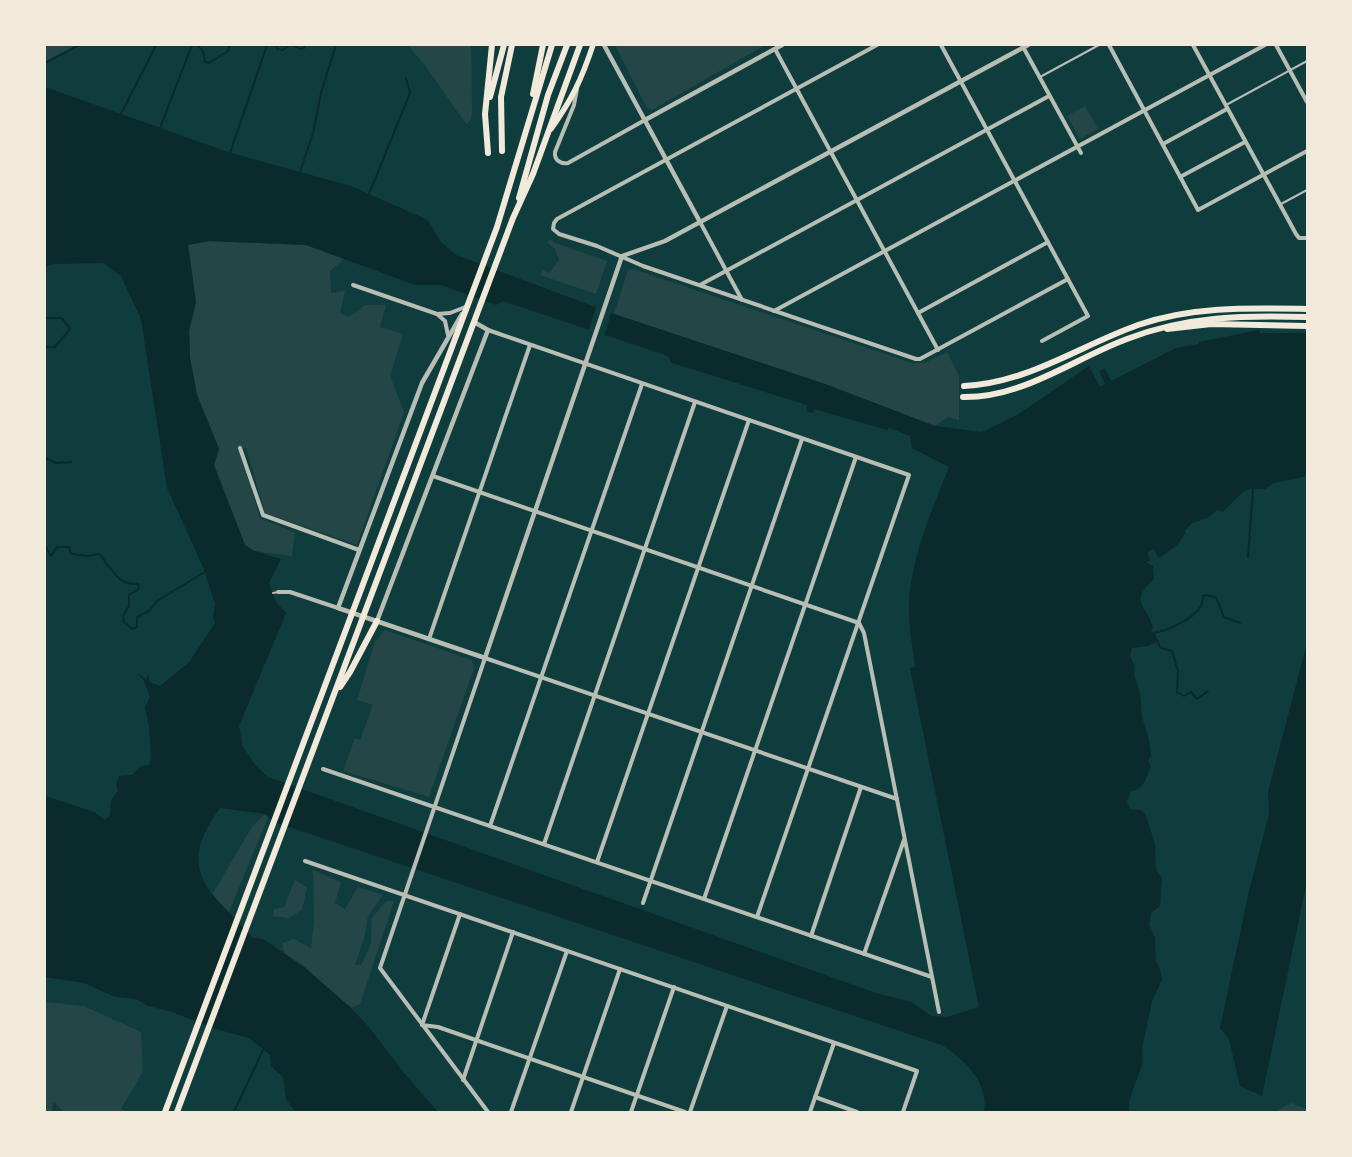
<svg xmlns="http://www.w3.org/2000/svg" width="1352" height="1157" font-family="Helvetica,sans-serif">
  <rect width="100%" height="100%" fill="#0f3d3e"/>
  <g fill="#244646">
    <path d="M45 45H77L45 62Z"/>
    <path d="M408 45H471L472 111 471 120 466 124 427 68Z"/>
    <path d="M615 45H765L652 110 647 108Z"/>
    <path d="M1085 106 1098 129 1080 139 1067 116Z"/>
    <path d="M550 239 555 243 607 261 596 294 540 275 543 270 549 273 559 260 555 249 547 242Z"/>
    <path d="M209 241 306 245 344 259 330 271 331 293 345 291 340 313 349 317 365 305H386L380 327 403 334 390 376 404 412 357 545 265 513 246 448 239 447 260 519 295 532 292 556 254 551 245 545 214 465 219 449 197 395 190 358 189 331 196 302 188 245Z"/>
    <path d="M633 269 912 363H924L947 352 959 376V420L948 417 935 426 825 384 614 314 628 270Z"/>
    <path d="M385 630 472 660 474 668 429 797 343 771 355 738 360 740 373 705 357 700 375 642Z"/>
    <path d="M265 814 268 817 229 912 212 895 252 827Z"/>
    <path d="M313 870 341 882 335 903 345 909 358 887 383 895 368 916 365 935 355 965H361L371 944 372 918 386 901H394L360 1004 351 1008 303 966 285 954 282 943 294 939 311 948 314 922Z"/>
    <path d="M295 880 307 888 302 910 288 918 273 916 274 909 284 907Z"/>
    <path d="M45 1002 84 1006 141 1032 143 1071 121 1109 128 1112H64L54 1102 51 1112H45Z"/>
    <path d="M1291 1103 1306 1109 1307 1112H1275Z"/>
  </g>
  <g fill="#0a2a2b" fill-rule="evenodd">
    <path d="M45 87 228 152 351 186 428 220 441 242 456 255 614 314 825 384 935 426 982 432 1017 415 1089 366 1100 387 1105 384 1099 371 1105 369 1111 381 1176 348 1199 344V342L1259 330 1260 333H1307V476L1274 483 1265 489H1250L1243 492 1223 512 1217 510 1207 518 1192 523 1185 531V534L1177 545 1161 557H1158L1154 549 1147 552 1150 560 1146 562 1153 566 1154 579C1129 602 1145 602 1153 627L1151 632 1156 636V642L1148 646 1132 648 1130 656 1135 666 1134 675 1140 692 1142 717 1149 740 1151 755 1148 761 1151 767C1146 777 1144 790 1131 791L1127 802 1130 809 1141 810 1145 813 1155 844 1156 870 1162 878 1160 906 1151 913 1149 925 1155 937 1156 961 1160 969 1162 980 1152 1001 1142 1049 1143 1062 1129 1101V1112H984C989 1083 965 1060 942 1045L274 822 265 814 220 808C173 872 211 891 253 938L263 939 303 966 351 1008 369 1027 404 1073 438 1112H295L286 1099 283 1077 271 1066 270 1055 249 1038 216 1029 169 1011 148 1006 136 999 115 997 84 983 45 977V796L94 812 105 820 110 815 111 801 118 790 116 785 119 776 132 775 141 766 149 765 151 758 149 727 145 707 150 697 143 679 137 673 146 679 148 674 150 682 160 686 189 662 215 623 213 617 215 604 203 567 167 488 141 319 121 276 104 263 53 264 45 267ZM209 241 306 245 415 285H441L496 305 503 301 668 356 672 363 807 405 806 411 813 413 814 409 887 430 889 428 910 436 912 448 949 467C931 513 909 560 909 610 909 629 913 649 915 667L910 668 979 1007 947 1017 931 1016 911 1002 876 993 268 777 257 767 243 747 239 726 286 613 276 602 269 583 281 559 254 551 245 545 214 465 219 449 197 395 190 358 189 331 196 302 188 245Z"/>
    <path d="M1307 643V881L1262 1096 1240 1086 1229 1039 1220 1028 1249 891 1269 814 1268 792Z"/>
  </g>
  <path fill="#0f3d3e" d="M597 304 612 310 604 337 588 332Z"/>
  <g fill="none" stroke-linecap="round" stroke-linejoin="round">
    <g stroke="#0a2a2b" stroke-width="2">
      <path d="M197 45 203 51 205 62 209 63 228 51 230 45"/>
      <path d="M276 45 277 49 283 50 289 45"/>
      <path d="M293 45 300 49 304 48V45"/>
      <path d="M45 63 79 45"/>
      <path d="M121 114 156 45"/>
      <path d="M160 128 192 45"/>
      <path d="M230 153 267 45"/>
      <path d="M300 172 313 133 321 93 336 45"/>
      <path d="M369 194 410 93 406 78"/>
      <path d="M45 318H62L70 329 55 347H45"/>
      <path d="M45 458 56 463 71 462"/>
      <path d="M45 546 51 556 57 547H69L71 554 88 556 98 554C105 557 103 561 108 566 120 579 121 584 138 584L139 589 129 595V606L123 616 124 622 132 629 137 627V617L149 611 157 601 203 573"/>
      <path d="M1248 557 1253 489"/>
      <path d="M1208 691 1197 699 1191 692 1184 696 1177 692 1178 671 1172 651 1161 648 1153 633C1167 631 1194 619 1201 606 1203 602 1202 598 1204 595L1216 597 1224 617 1240 623"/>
      <path d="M234 1112 263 1050"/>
    </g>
    <g stroke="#b8beb3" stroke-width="2">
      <path d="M1040 77 1099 45"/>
      <path d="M1226 105 1307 61"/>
      <path d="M1281 204 1307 190"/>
      <path d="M273 593 278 592"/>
    </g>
    <g stroke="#b8beb3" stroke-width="4">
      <path d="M877 45 557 219 554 223 553 229 559 234 597 246 643 266 916 359H920L1068 279"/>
      <path d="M941 45 1088 316 1042 341"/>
      <path d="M1022 45 1081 153"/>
      <path d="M1109 45 1198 210 1307 151"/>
      <path d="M1193 45 1296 234 1299 238H1307"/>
      <path d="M1276 45 1307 102"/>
      <path d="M775 49 938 350"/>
      <path d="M577 89 574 105 555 152C554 160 560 164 568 163L645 120"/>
      <path d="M1163 144 1227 109"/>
      <path d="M1180 177 1245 142"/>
      <path d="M700 222 742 300"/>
      <path d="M353 285 437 314 450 313 468 306"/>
      <path d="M700 285 1049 96"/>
      <path d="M774 311 1265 45"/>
      <path d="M918 313 1048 242"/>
      <path d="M437 314 445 321 448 335"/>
      <path d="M488 330 909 475 757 917"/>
      <path d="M240 448 263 515 359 550"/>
      <path d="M433 476 859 623"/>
      <path d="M278 592H290L338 608"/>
      <path d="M859 623 864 633 939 1012"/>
      <path d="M429 639 530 345"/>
      <path d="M323 769 932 977"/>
      <path d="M490 826 642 384"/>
      <path d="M544 844 695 402"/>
      <path d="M305 861 917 1071 903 1112"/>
      <path d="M597 862 749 420"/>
      <path d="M704 899 856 457"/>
      <path d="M643 903 802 439"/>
      <path d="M460 914 422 1025 438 1027 685 1112"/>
      <path d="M811 936 861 787"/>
      <path d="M864 954 904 840"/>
      <path d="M463 1080 513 932"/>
      <path d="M815 1097 857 1112"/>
      <path d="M488 1112 380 968 485 658 897 799"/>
      <path d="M511 1112 567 951"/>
      <path d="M571 1112 620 969"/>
      <path d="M631 1112 674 987"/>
      <path d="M690 1112 727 1006"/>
      <path d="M810 1112 834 1043"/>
    </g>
    <g stroke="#b8beb3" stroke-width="4.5">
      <path d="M604 45 700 222"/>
      <path d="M645 120 782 45"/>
      <path d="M462 314 422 383 338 608 485 658 622 256 665 241 1028 45"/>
      <path d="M377 621 488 330 474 322"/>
    </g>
    <path stroke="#f1e9da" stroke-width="5.5" d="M551 129C572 99 581 81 593 45"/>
    <g stroke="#f1e9da" stroke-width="6">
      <path d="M533 94 543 45"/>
      <path d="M490 97 504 45"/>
      <path d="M502 151 501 97 512 45"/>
      <path d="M488 153 485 114 492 45"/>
      <path d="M519 198 548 95 567 45"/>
      <path d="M1167 329 1211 324 1307 326"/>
      <path d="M964 386C1028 383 1079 346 1138 325 1193 306 1250 308 1307 309"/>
      <path d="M963 397C1023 398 1073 359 1127 339 1186 316 1245 315 1307 317"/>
      <path d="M340 687 350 672 377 621"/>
      <path d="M165 1112 497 227 552 45"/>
      <path d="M177 1112 513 218 533 174 580 45"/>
    </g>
  </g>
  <rect width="1352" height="1157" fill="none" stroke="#f1e9da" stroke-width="92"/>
</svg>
